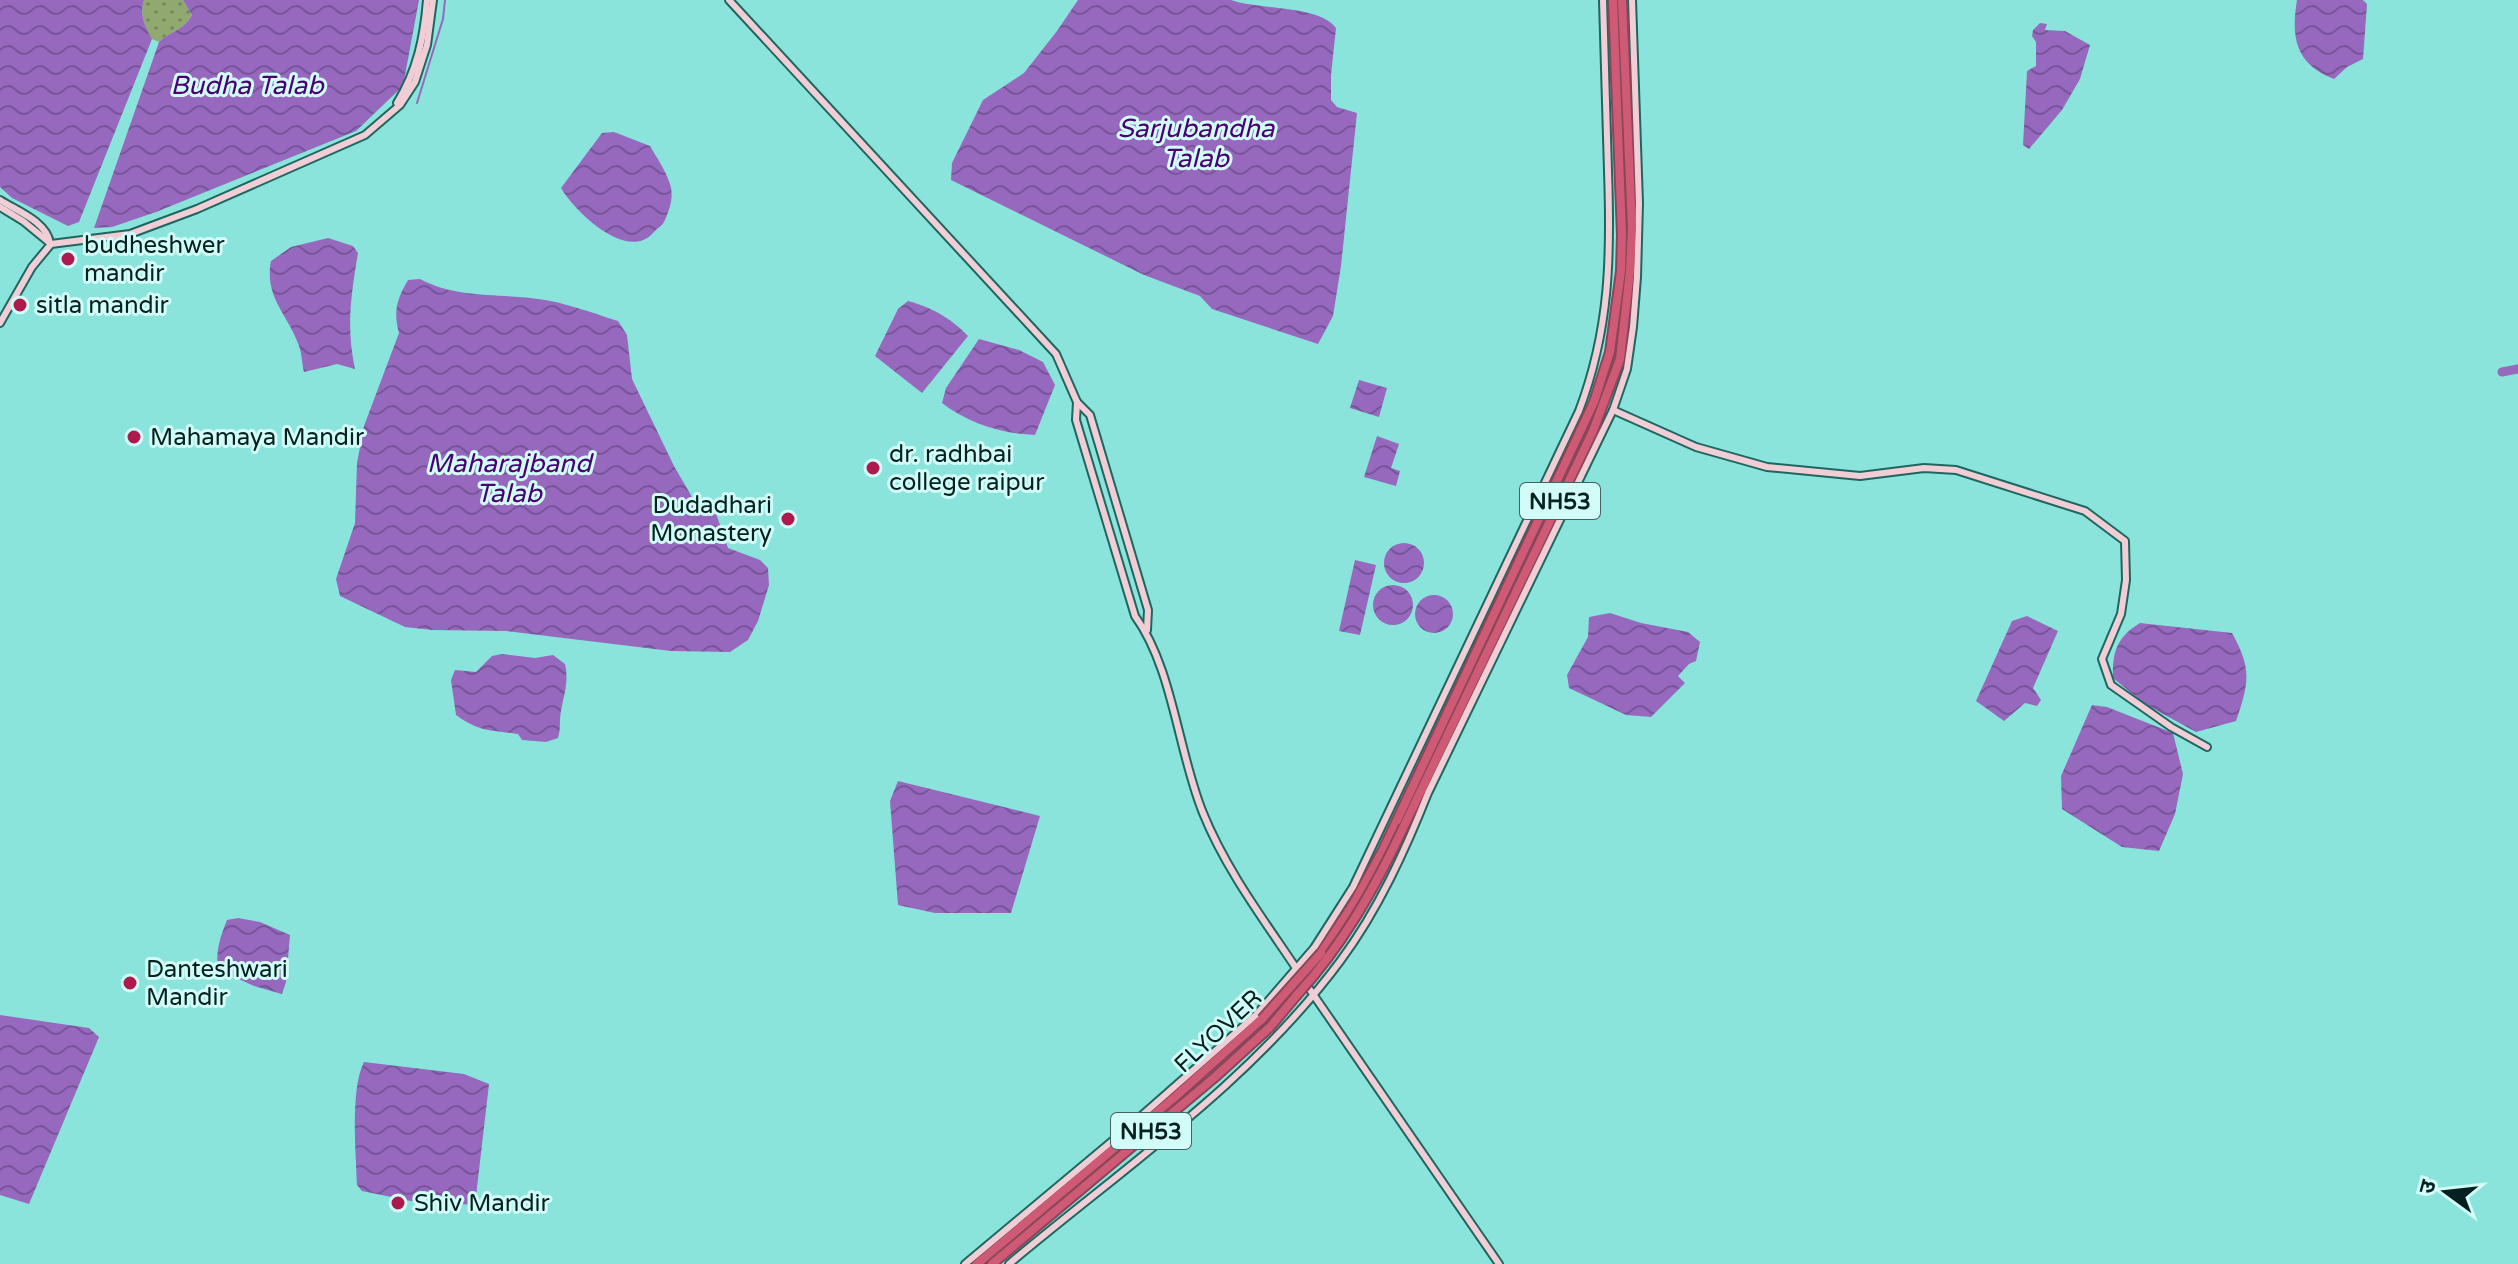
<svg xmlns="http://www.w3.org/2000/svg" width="2518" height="1264" font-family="'Varela Round','Noto Sans Devanagari',sans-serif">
  <defs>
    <pattern id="park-dots" width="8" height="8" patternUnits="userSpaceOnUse" patternTransform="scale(2)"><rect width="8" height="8" fill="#91a971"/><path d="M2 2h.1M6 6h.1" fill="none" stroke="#74895c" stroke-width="1.8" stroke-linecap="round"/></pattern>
    <pattern id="water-waves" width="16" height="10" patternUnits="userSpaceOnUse" patternTransform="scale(2)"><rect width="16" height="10" fill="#9668be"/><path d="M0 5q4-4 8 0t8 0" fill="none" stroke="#78559a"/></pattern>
  </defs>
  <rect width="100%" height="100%" fill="#8ae4db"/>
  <path fill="url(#park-dots)" d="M144 0H183L192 15C183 31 172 30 159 42L152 39C145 26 139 15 144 0Z"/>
  <g fill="url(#water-waves)">
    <path d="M0 0H144C139 15 145 26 152 39L79 222 68 226 12 198 0 187Z"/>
    <path d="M183 0H419L403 86 356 131 156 212 112 227 94 228 159 42C172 30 183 31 192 15Z"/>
    <path d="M1078 0H1231C1259 10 1320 5 1336 28L1331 75V100L1337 107 1357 113 1341 266 1333 316 1318 344 1212 309 1200 296 1144 275 951 180 952 163 983 100 1024 73 1057 31Z"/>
    <path d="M2297 0H2363L2367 4 2363 59 2347 67 2334 79C2295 64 2291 37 2297 0Z"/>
    <path d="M2040 23 2047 24 2045 30 2065 31 2090 45 2080 79 2062 110 2029 149 2023 145 2027 71 2036 66V42L2032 36 2033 30Z"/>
    <path d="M614 132 650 146C657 158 666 171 670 184 674 197 670 208 665 220 662 227 658 227 653 233 627 262 575 212 561 188L602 133Z"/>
    <path d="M328 238 353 246 358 253C351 295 346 327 355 369L337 364 304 372C302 364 302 354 299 346 288 314 264 298 271 261L291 247Z"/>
    <path d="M420 279C458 299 497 293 538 299 564 302 592 313 618 321L627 335 632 379 674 466 692 497 711 499 728 548 760 560 768 568 769 585 758 621 748 640 730 652 671 651 506 631 432 630 405 627 340 596 336 579 355 523 357 463 364 426 399 333C393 311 397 299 408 280Z"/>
    <path d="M908 301C933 308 949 317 968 336L922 393 875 356 898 309Z"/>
    <path d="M979 339 1019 350 1043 362 1055 385 1035 435C1002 434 968 423 942 403L946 388Z"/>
    <path d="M1359 380 1387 388 1379 417 1350 408Z"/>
    <path d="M1377 436 1399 444 1391 468 1400 471 1396 486 1364 477Z"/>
    <circle cx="1404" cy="563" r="20"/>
    <path d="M1355 560 1376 565 1360 635 1339 631Z"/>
    <circle cx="1393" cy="605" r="20"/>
    <circle cx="1434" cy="614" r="19"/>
    <path d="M1610 613 1641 623 1688 632 1700 642 1696 661 1689 664 1678 676 1685 683 1651 717 1626 715 1569 688 1567 675 1588 637 1589 617Z"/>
    <path d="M2027 616 2058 631 2033 688 2041 700 2037 706 2025 703 2004 721 1976 701 2012 621Z"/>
    <path d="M2140 623 2232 633C2252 669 2249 683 2236 721L2196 732 2145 704 2113 678C2112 652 2117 637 2140 623Z"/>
    <path d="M502 654 535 658 553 655 565 664C569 682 564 694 561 711 559 721 561 729 558 738L546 742 522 740 518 734C491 730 479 732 456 715L451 680 455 670 476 672 492 656Z"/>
    <path d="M2092 705 2107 707 2173 733 2183 774 2175 814 2159 851 2122 847 2062 809 2061 776Z"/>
    <path d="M898 781 1040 816 1011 913H935L898 905 890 801Z"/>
    <path d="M238 918 260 922 290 935 286 982 282 994 254 986 219 970C214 954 221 935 227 920Z"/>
    <path d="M0 1015 89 1028 99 1037 29 1204 0 1195Z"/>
    <path d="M364 1062 464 1074 489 1084 475 1205 411 1201 362 1191 357 1185C356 1153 350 1089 364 1062Z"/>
  </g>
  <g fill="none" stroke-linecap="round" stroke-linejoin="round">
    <path stroke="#9668be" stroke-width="2" d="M417 103 443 19 445 0"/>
    <path stroke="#9668be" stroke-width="9" d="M2502 372 2518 369"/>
    <g stroke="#1e6761" stroke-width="10">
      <g id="secondary">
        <path d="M729 0 1056 354 1077 402 1090 415 1148 610 1147 630"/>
        <path d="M397 103C417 71 424 37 427 0"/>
        <path d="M0 200C17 211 46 221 50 243"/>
        <path d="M0 207 23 221 51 244 130 234 197 209 365 135 400 105 415 82 427 45 433 0"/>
        <path d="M0 323 32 267 51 244"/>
        <path d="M1077 402 1076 420 1135 616C1173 668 1178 752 1203 813 1226 870 1264 920 1298 971"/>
        <path d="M1613 410 1696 447 1767 467 1860 476 1924 468 1956 470 2085 511 2125 541 2126 580 2121 614 2102 659 2111 685 2171 727 2207 747"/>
        <path d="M1306 984 1499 1264"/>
        <path d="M965 1264 1123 1132 1256 1015 1314 948 1353 887 1579 411C1610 329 1611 256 1608 171 1606 114 1605 57 1603 0"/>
        <path d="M1009 1264C1123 1168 1251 1082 1341 960 1378 910 1405 851 1428 793L1613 410 1627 369 1633 327 1637 277 1639 203 1632 0"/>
      </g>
    </g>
    <g stroke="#884658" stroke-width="12">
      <g id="highway">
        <path d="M1404 826 1593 431 1620 359 1630 271 1632 227 1622 0"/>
        <path d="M1321 953 1354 903 1382 852 1594 402 1610 352 1621 271 1622 235 1613 0"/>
        <path d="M977 1264 1175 1097 1262 1019"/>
        <path d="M992 1264 1215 1077 1270 1027 1296 996"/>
      </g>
    </g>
    <use href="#secondary" stroke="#f1ced6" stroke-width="6"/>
    <use href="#highway" stroke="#cf5a76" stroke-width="8"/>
    <g stroke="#884658" stroke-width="12" stroke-linecap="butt">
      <g id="highway-bridge">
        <path d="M1296 996C1342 946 1375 888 1404 826"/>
        <path d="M1262 1019 1321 953"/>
      </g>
    </g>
    <use href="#highway-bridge" stroke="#cf5a76" stroke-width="8"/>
  </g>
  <g fill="#ac1a4e" stroke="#d1fcf7" stroke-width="3">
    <circle cx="68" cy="259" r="8"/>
    <circle cx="20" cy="305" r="8"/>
    <circle cx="134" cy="437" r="8"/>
    <circle cx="873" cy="468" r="8"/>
    <circle cx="788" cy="519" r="8"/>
    <circle cx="130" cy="983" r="8"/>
    <circle cx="398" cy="1203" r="8"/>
  </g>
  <g text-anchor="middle" stroke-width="6" stroke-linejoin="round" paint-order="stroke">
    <g fill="#d1fcf7" stroke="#426360" stroke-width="2">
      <rect x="1520" y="483" width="80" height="36" rx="6"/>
      <rect x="1111" y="1113" width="80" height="36" rx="6"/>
    </g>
    <g font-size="22" font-weight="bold" fill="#04211f">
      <text x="1560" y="509">NH53</text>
      <text x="1151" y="1139">NH53</text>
    </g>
    <g font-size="24" fill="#04211f" stroke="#d1fcf7" text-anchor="start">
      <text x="84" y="253">budheshwer<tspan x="84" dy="28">mandir</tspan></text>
      <text x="36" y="313">sitla mandir</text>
      <text x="150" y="445">Mahamaya Mandir</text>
      <text x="889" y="462">dr. radhbai<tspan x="889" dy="28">college raipur</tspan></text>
      <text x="772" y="513" text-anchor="end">Dudadhari<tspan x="772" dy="28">Monastery</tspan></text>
      <text x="146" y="977">Danteshwari<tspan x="146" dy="28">Mandir</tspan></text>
      <text x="414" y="1211">Shiv Mandir</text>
    </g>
    <g font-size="24" fill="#04211f" stroke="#d1fcf7">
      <text transform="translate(1218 1031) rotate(-43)" y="8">FLYOVER</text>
    </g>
    <g font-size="26" font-style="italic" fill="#490070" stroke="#d1fcf7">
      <text x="247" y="94">Budha Talab</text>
      <text x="1196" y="137">Sarjubandha<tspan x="1196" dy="30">Talab</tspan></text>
      <text x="509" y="472">Maharajband<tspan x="509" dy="30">Talab</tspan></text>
    </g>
  </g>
  <g transform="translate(2446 1192) rotate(285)" stroke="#d1fcf7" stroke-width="6" paint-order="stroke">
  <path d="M0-6L14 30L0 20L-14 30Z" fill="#04211f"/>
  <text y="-12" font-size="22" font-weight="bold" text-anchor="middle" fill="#04211f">उ</text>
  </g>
</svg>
